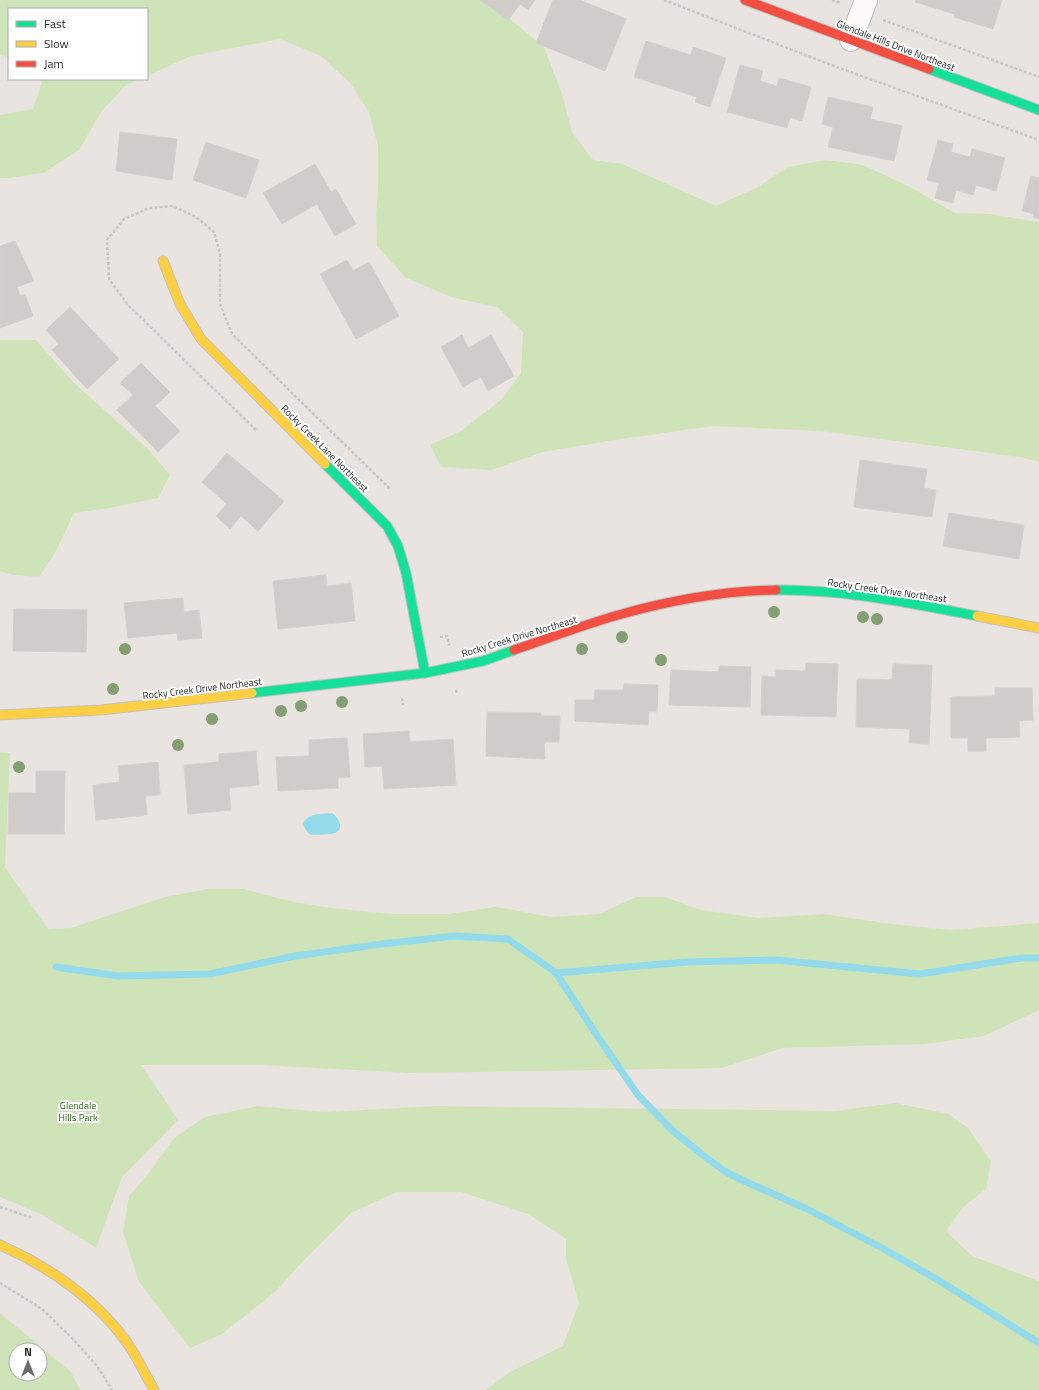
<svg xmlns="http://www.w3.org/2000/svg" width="1039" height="1390" font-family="'Titillium Web',sans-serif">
  <rect width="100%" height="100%" fill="#e9e4e0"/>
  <g fill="#cee4b8" fill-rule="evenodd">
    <path d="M0 0H480L505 15 544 47 561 91 572 132 593 160 622 164 716 206 756 188 788 167 826 160 863 165 910 187 955 213 989 214 1039 222V462L1020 457 820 431 713 426 615 440 543 452 492 470 441 467 430 445 461 431 502 399 521 373 523 332 497 307 454 298 406 278 377 246 376 217 378 185V146L369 112 351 84 321 56 280 39 191 56 147 76V9H9V57L0 55Z"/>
    <path d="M41 79H140L126 85 101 112 79 150 43 173 10 178H0V115L33 109 42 82Z"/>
    <path d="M0 340H36L74 383 148 449 170 475 158 498 110 508 74 513 57 549 39 577 13 575 0 571Z"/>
    <path d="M0 752 10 753 5 867 48 929 71 928 165 897 208 889H244L289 901 331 908 391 914H448L496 907 552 917 599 914 636 897H665L701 910 759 918 823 914 892 924 951 930 1039 923V1010L984 1036 925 1044 783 1048 721 1068 409 1073 261 1065H141L178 1120 122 1177 96 1248 43 1215 0 1197Z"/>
    <path d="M895 1103 949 1114 968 1128 991 1161 986 1189 962 1208 946 1231 972 1256 1039 1281V1390H486L510 1372 563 1346 579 1303 566 1259V1239L528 1214 461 1192H397L351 1213 305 1259 275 1292 222 1334 190 1348 139 1282 123 1232 129 1196 150 1172 173 1139 205 1117 258 1106 324 1112 438 1106 835 1111Z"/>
    <path d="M0 1313 71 1372 80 1390H0ZM16 1350H40V1374H16Z"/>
  </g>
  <path fill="#93daeb" d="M332 813C337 816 346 828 335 833 332 834 313 836 310 834 306 832 305 828 303 824 307 813 321 814 332 813Z"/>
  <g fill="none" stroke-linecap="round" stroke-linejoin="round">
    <g stroke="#93daeb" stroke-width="7">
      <path d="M56 967 118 976 210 974 295 956 382 944 454 936 508 939 556 973 598 1037 638 1095 673 1131 709 1160 726 1172 742 1180 807 1209 882 1248 938 1280 1039 1343"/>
      <path d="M556 973 686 962 776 960 920 974 1021 958H1039"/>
    </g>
  </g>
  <g fill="#cfccc9" stroke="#d4d0cc">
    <path d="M480 0H535L528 10 520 4 508 20Z"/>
    <path d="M553 0H580L626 19 605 71 536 43Z"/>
    <path d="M916 0H1002L993 29 954 17 955 14 915 2Z"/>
    <path d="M646 41 691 55 693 47 726 58 710 107 695 102 697 97 634 77Z"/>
    <path d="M740 65 763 71 760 81 777 86 779 78 811 87 802 121 790 117 787 128 727 112Z"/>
    <path d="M828 97 873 107 870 119 902 126 894 161 828 147 833 127 822 124Z"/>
    <path d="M120 132 177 139 172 180 116 171Z"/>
    <path d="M938 140 953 144 951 152 970 157 972 149 1005 158 996 191 976 185 973 195 956 190 953 203 935 198 939 183 927 180Z"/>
    <path d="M206 142 259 160 246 198 193 180Z"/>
    <path d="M315 164 331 192 336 189 356 224 335 236 317 204 282 224 263 193Z"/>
    <path d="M1031 176 1039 178V219L1033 217 1034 214 1022 211Z"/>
    <path d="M15 241 34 281 17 287 20 296 25 294 33 316 0 328V246Z"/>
    <path d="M347 260 353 271 369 262 399 316 356 339 320 274Z"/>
    <path d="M70 307 119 359 87 389 52 350 59 344 46 330Z"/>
    <path d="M462 335 468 348 491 335 514 376 488 391 481 377 463 387 441 347Z"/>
    <path d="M141 363 170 392 155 406 180 431 158 452 117 410 133 395 120 383Z"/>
    <path d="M227 453 284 501 258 531 241 516 230 529 216 516 227 504 202 482Z"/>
    <path d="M860 460 927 469 924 488 936 490 932 517 854 507Z"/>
    <path d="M949 513 1024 525 1019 559 943 546Z"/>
    <path d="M326 575 327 586 351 583 355 621 278 629 273 581Z"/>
    <path d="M183 598 184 612 199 610 202 638 178 640 177 633 128 638 124 603Z"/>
    <path d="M14 609 87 610 86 652 13 651Z"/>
    <path d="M806 663 838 664 836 717 761 715 762 676 776 677V670L805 671Z"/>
    <path d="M893 664 932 665 929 744 909 743 910 729 856 727 857 679 892 680Z"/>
    <path d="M719 666 751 667 750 707 669 705 671 670 719 672Z"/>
    <path d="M624 684 658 685 657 712 649 711 648 725 575 721V700H594L595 690H623Z"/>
    <path d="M995 688H1032L1033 720 1019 721 1020 737 986 738V751H968V738H951V697L995 696Z"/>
    <path d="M487 712 541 713V716H560L559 742H544L545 759 486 756Z"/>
    <path d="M409 731 410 742 453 739 456 785 384 789 382 766 365 767 363 734Z"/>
    <path d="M347 738 350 777 338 778V788L278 791 276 757 309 756V740Z"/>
    <path d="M256 751 259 785 229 788 231 810 188 814 184 765 219 762V754Z"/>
    <path d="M158 762 160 795 145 796 147 815 96 820 93 785 120 782 118 766Z"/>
    <path d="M36 771H65L64 834H8L9 793H36Z"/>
  </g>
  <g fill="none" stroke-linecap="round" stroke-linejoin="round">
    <g stroke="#c2c1c1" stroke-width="24">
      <path id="street" d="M851 40 866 0"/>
    </g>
    <g stroke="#c2c1c1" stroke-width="11">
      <g id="fast">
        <path d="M929 69 1039 110"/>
        <path d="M325 464 387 526 398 546 406 573 425 673"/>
        <path d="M776 590C844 589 910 603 977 616"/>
        <path d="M252 693 425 673 483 661 514 650"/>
      </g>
    </g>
    <g stroke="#c2c1c1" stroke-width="11">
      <g id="slow">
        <path d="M163 261 180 304 201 339 325 464"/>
        <path d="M977 616 1039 628"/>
        <path d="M0 715 101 710 252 693"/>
        <path d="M0 1245C50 1267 99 1301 130 1347 139 1361 146 1376 154 1390"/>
      </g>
    </g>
    <g stroke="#c2c1c1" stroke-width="11">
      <g id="jam">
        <path d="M745 0 929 69"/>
        <path d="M514 650C550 638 585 624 622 614 672 600 724 591 776 590"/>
      </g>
    </g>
    <g stroke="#c6c6c5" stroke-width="2.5" stroke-dasharray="3 2" stroke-linecap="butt">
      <path d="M664 0 831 65 1039 140"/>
      <path d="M832 0 841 3"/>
      <path d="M883 20 1039 77"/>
      <path d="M256 430 128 305 109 279 107 240 124 219 149 208 173 206 196 217 214 232 220 254V304L232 334 390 489"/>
      <path d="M440 637 447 636 449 646"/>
      <path d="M456 690 457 695"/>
      <path d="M402 698 403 705"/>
      <path d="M0 1207 33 1218"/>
      <path d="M0 1283 42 1309 71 1337 97 1366 112 1390"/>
    </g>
    <use href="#street" stroke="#fcfbfa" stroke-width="22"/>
    <use href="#fast" stroke="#16e098" stroke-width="9"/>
    <use href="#slow" stroke="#ffcf43" stroke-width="9"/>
    <use href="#jam" stroke="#f24e42" stroke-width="9"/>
  </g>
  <g fill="#83a073">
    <circle cx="774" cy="612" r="6"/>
    <circle cx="863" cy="617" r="6"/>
    <circle cx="877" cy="619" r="6"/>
    <circle cx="622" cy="637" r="6"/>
    <circle cx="125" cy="649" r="6"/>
    <circle cx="582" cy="649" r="6"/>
    <circle cx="661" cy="660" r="6"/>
    <circle cx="113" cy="689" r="6"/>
    <circle cx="342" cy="702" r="6"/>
    <circle cx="301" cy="706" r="6"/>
    <circle cx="281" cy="711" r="6"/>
    <circle cx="212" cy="719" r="6"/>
    <circle cx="178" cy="745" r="6"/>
    <circle cx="19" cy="767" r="6"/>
  </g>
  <g text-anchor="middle" stroke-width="4" stroke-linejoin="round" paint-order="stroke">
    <g font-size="10" fill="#2a2a2a" stroke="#fff">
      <text transform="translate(896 45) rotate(21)" y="4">Glendale Hills Drive Northeast</text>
      <text transform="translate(325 448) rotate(45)" y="4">Rocky Creek Lane Northeast</text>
      <text transform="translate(887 590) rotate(8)" y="4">Rocky Creek Drive Northeast</text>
      <text transform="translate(519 636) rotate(-17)" y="4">Rocky Creek Drive Northeast</text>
      <text transform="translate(202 688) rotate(-7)" y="4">Rocky Creek Drive Northeast</text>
    </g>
    <g font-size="10" fill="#2f6819" stroke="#fff">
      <text x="78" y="1109">Glendale<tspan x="78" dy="12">Hills Park</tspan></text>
    </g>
  </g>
  <rect x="8" y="8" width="140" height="72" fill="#ffffff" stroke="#aaaaaa"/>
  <rect x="16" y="21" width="20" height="6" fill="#16e098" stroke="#aaaaaa"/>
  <text x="44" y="28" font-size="12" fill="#2a2a2a">Fast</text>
  <rect x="16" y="41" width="20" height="6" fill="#ffcf43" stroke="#aaaaaa"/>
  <text x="44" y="48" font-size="12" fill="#2a2a2a">Slow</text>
  <rect x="16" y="61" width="20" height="6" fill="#f24e42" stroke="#aaaaaa"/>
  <text x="44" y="68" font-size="12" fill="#2a2a2a">Jam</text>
  <g transform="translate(28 1362)"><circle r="19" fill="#ffffff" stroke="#aaaaaa"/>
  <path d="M0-3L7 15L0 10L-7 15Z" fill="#6d6b6a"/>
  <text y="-6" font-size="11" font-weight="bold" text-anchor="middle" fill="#2a2a2a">N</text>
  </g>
</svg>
